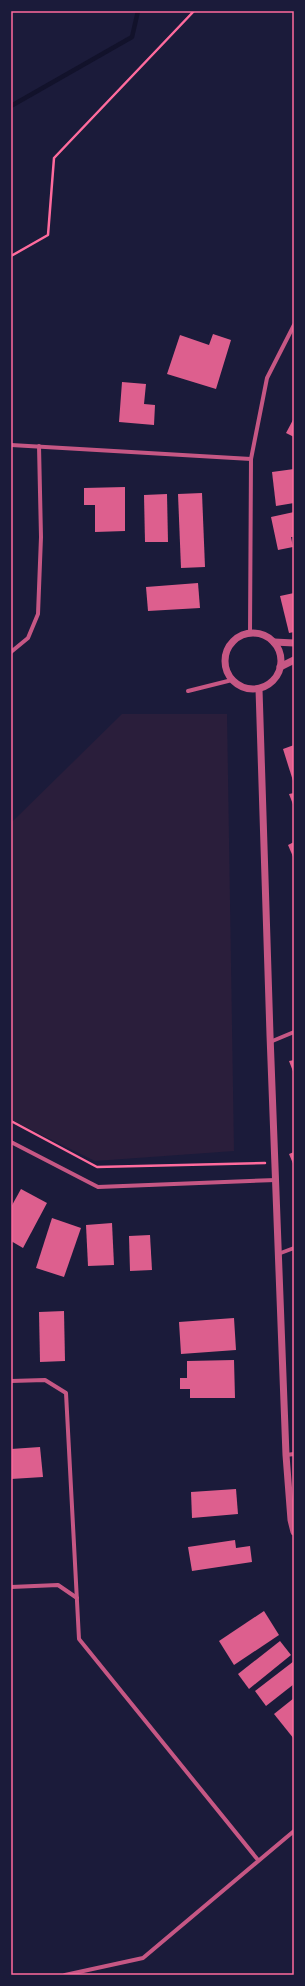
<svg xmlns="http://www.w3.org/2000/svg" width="305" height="1986" font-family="'Space Grotesk',sans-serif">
  <rect width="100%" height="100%" fill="#1b1b3a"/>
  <path fill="#2a1e3b" d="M122 714H227L234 1151 95 1161 11 1120V823Z"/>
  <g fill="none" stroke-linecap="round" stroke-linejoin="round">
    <path stroke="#12122b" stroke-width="4.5" d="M11 106 132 37 138 11"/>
  </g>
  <g fill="#dd5f8e">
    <path d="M213 334 231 340 216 389 167 374 180 335 209 345Z"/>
    <path d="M122 382 146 384 144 404 155 405 154 425 119 422Z"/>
    <path d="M294 418V437L286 433Z"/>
    <path d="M294 469V503L276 506 272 472Z"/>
    <path d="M125 487V531L95 532V505H84V488Z"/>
    <path d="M202 493 205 567 181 568 178 494Z"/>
    <path d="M167 494 168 542H145L144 495Z"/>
    <path d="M294 512V537H291L293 547 278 550 271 517Z"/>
    <path d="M198 583 200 608 148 611 146 587Z"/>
    <path d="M294 593V632L289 633 280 596Z"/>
    <path d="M294 745V784L283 749Z"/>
    <path d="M294 793V807L289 794Z"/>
    <path d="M294 842V859L288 845Z"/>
    <path d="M294 1060V1074L289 1061Z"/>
    <path d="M294 1152V1166L289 1154Z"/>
    <path d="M21 1189 47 1203 23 1248 11 1241V1207Z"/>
    <path d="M52 1218 81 1228 64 1277 36 1268Z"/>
    <path d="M112 1223 114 1265 88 1266 86 1225Z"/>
    <path d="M150 1235 152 1270 130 1271 129 1236Z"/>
    <path d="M64 1311 65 1361 40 1362 39 1312Z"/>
    <path d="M234 1318 236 1350 181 1354 179 1322Z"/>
    <path d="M234 1360 235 1398H190V1389H180V1378H187V1361Z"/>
    <path d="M40 1447 43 1477 11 1479V1449Z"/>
    <path d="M236 1489 238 1514 192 1518 191 1492Z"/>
    <path d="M235 1540 236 1548 250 1546 252 1562 192 1571 188 1547Z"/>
    <path d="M264 1611 279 1635 234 1665 219 1641Z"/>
    <path d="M280 1641 291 1655 249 1689 238 1674Z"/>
    <path d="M294 1661V1684L266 1706 255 1691Z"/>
    <path d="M294 1698V1739L274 1714Z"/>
  </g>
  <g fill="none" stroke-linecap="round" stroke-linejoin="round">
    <g stroke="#ff6b9d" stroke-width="2.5">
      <path d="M11 256 48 235 54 158 194 11"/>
      <path d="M11 1121 97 1167 265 1163"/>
    </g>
    <g stroke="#c65784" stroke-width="4">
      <path d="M11 445 251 459"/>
      <path d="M250 633 251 459 267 378 294 325"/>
      <path d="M11 652 28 638 38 614 41 537 39 446"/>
      <path d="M188 691 232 680"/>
      <path d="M270 1042 294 1032"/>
      <path d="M11 1142 98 1187 276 1180"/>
      <path d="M278 1254 294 1248"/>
      <path d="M11 1381 45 1380 66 1393 79 1639 258 1860"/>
      <path d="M286 1455 294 1454"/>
      <path d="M11 1587 58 1585 77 1598"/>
      <path d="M65 1975 143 1958 294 1831"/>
    </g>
    <g stroke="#c65784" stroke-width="7">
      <circle cx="253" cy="661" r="28"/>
      <path d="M274 642 294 643"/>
      <path d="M280 667 294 660"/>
      <path d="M259 689 270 1035 286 1455 291 1520 294 1532"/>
    </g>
  </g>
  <rect width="305" height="1986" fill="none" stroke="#1b1b3a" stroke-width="24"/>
  <rect x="12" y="12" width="281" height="1962" fill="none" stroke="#ff6b9d" stroke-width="1.5"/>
</svg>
